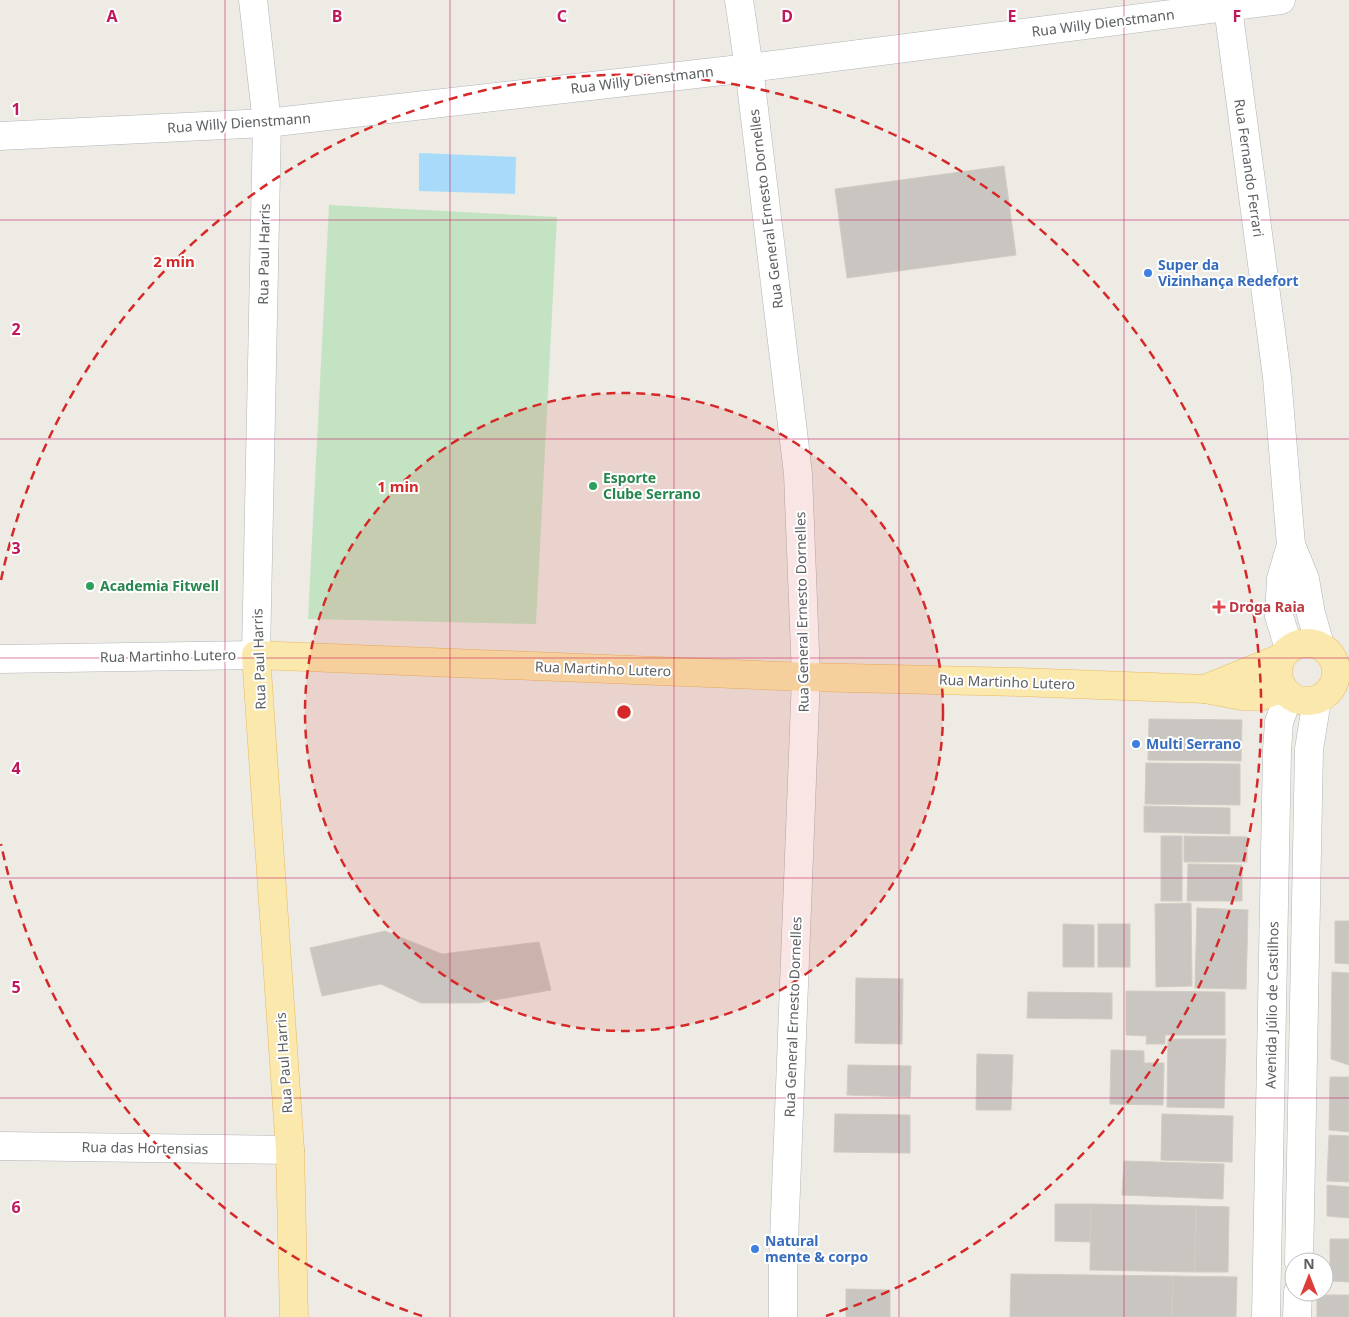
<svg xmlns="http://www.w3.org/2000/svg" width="1349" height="1317" font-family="'Noto Sans',sans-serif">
  <rect width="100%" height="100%" fill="#edebe4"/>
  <path fill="#c4e3c2" d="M329 205 557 217 536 624 308 619Z"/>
  <path fill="#a8dbf9" d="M419 153 516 157 515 194 419 191Z"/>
  <g fill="#c9c5c0" stroke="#d2ccc2">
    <path d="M1004 166 1016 255 847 278 835 189Z"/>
    <path d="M1149 719 1242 720 1241 761 1148 760Z"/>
    <path d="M1146 763 1240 764V805L1145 804Z"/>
    <path d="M1144 806 1230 808V834L1144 832Z"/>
    <rect x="1161" y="836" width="21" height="65"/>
    <path d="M1184 836 1247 837V862H1184Z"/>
    <path d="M1188 864 1242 865V901H1187Z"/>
    <path d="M1191 903 1192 986 1156 987 1155 904Z"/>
    <path d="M1197 908 1248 910 1246 989 1195 988Z"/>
    <path d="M1335 921H1349V964L1335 963Z"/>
    <path d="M1063 924 1094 925V967H1063Z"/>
    <rect x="1098" y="924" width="32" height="43"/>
    <path d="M385 931 442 954 539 942 551 990 478 1003H421L381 984 322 996 310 948Z"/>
    <path d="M1332 972 1349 973V1065L1331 1059Z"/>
    <path d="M856 978 903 979 902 1044 855 1043Z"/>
    <path d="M1126 991 1225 992V1035H1165V1044H1146L1147 1036 1126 1035Z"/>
    <path d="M1028 992 1112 993V1019L1027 1018Z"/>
    <path d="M1168 1039H1226L1224 1108 1167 1107Z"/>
    <path d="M1111 1050 1144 1051V1063H1164L1163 1105 1110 1104Z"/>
    <path d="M977 1054 1013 1055 1011 1110H976Z"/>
    <path d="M848 1065 911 1066 910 1097 847 1095Z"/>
    <path d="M1330 1077H1349V1132L1329 1130Z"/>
    <path d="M835 1114 910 1115V1153L834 1152Z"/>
    <path d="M1162 1114 1233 1116 1232 1162 1161 1160Z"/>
    <path d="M1329 1135 1349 1136V1182L1327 1181Z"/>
    <path d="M1124 1161 1224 1164 1223 1199 1122 1195Z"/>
    <path d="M1327 1185 1349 1187V1218L1327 1216Z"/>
    <path d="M1055 1204H1091L1090 1242 1055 1241Z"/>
    <path d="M1091 1204 1196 1206 1195 1272 1090 1270Z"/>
    <path d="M1196 1206 1229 1207 1228 1272H1195Z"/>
    <path d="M1330 1239H1349V1282L1330 1281Z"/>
    <path d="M1011 1274 1173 1276 1172 1317H1010Z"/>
    <path d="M1173 1276 1237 1277 1236 1317H1172Z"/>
    <path d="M846 1289 890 1290V1317H846Z"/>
    <rect x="1317" y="1295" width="32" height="22"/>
  </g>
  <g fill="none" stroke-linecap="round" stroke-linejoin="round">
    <g stroke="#b1b4b8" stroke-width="29">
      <g id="street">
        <path d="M739 0 749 68 798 474 806 677 783 1266V1317"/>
        <path d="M0 136 267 123 749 68 1281 0"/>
        <path d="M0 659 256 655"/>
        <path d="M0 1146 290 1150"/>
      </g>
    </g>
    <g stroke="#b0b4b8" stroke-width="29">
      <g id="secondary">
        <path d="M253 0 267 123 256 655"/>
        <path d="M1227 0 1277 377 1291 545 1305 579 1311 614 1320 645"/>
        <path d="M1289 648 1279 616 1281 579 1291 545"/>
        <path d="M1299 1262 1309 749 1317 700"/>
        <path d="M1266 1317 1277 750 1279 722 1289 695"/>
        <path d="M1297 1317 1298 1292"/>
      </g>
    </g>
    <g stroke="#e8ba62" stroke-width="29">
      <g id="primary">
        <circle cx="1307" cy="672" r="29"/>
        <path d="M1205 689 1281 658"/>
        <path d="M294 1317 290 1150 256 655 806 677 1019 682 1205 689 1242 696H1261L1283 688"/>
      </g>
    </g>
    <use href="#street" stroke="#fff" stroke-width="28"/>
    <use href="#secondary" stroke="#fff" stroke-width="28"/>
    <use href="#primary" stroke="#fae8ad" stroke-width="28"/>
  </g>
  <path fill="none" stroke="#c2185b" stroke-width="1" stroke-opacity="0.55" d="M225 0V1317M450 0V1317M674 0V1317M899 0V1317M1124 0V1317M0 220H1349M0 439H1349M0 658H1349M0 878H1349M0 1098H1349"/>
  <circle cx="624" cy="712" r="319" fill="#d62828" fill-opacity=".12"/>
  <g fill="none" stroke="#d62828" stroke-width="2.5" stroke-dasharray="9 6">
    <circle cx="624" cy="712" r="319"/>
    <path d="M422 1316A637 637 0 0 1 1 844M1 580A637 637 0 1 1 826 1316"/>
  </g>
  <g fill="#3f7fe0" stroke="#fff" stroke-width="2">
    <circle cx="1148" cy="273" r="5"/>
    <circle cx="1136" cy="744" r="5"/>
    <circle cx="755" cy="1249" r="5"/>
  </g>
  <g fill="#2e9e5b" stroke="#fff" stroke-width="2">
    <circle cx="593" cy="486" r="5"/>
    <circle cx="90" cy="586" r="5"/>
  </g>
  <path fill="#e0444e" stroke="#fff" stroke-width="2" d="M1216.5 599.5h5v5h5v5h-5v5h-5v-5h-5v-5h5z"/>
  <g text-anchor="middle" stroke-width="4" stroke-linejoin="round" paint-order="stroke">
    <g font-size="14" fill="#5c6063" stroke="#fff">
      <text transform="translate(1103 23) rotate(-7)" y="5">Rua Willy Dienstmann</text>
      <text transform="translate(642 80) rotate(-7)" y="5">Rua Willy Dienstmann</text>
      <text transform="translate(239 123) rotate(-4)" y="5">Rua Willy Dienstmann</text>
      <text transform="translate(1249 168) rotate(82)" y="5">Rua Fernando Ferrari</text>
      <text transform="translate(766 209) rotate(-97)" y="5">Rua General Ernesto Dornelles</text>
      <text transform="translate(264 254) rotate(-89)" y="5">Rua Paul Harris</text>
      <text transform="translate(802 612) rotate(-91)" y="5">Rua General Ernesto Dornelles</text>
      <text transform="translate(168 656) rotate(-1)" y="5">Rua Martinho Lutero</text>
      <text transform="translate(259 659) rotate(-92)" y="5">Rua Paul Harris</text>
      <text transform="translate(603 669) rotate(2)" y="5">Rua Martinho Lutero</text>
      <text transform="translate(1007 682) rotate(2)" y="5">Rua Martinho Lutero</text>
      <text transform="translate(1272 1005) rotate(-89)" y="5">Avenida Júlio de Castilhos</text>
      <text transform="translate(793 1017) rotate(-88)" y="5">Rua General Ernesto Dornelles</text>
      <text transform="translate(284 1063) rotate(-94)" y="5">Rua Paul Harris</text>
      <text transform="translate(145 1148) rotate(1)" y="5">Rua das Hortensias</text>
    </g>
    <g font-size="14" font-weight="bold" fill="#366cbe" stroke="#fff" text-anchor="start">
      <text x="1158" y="270">Super da<tspan x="1158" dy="16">Vizinhança Redefort</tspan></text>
      <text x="1146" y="749">Multi Serrano</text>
      <text x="765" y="1246">Natural<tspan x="765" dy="16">mente &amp; corpo</tspan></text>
    </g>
    <g font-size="14" font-weight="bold" fill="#27864d" stroke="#fff" text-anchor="start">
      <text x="603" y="483">Esporte<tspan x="603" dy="16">Clube Serrano</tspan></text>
      <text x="100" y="591">Academia Fitwell</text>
    </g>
    <g font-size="14" font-weight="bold" fill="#be3a42" stroke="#fff" text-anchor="start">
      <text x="1229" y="612">Droga Raia</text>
    </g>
  </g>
  <g font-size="16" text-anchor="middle" font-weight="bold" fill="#c2185b" stroke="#fff" stroke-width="4" stroke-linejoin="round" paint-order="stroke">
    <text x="112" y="22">A</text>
    <text x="337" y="22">B</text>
    <text x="562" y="22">C</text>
    <text x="787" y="22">D</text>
    <text x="1012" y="22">E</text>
    <text x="1237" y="22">F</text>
    <text x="16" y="115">1</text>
    <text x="16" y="335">2</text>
    <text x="16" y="554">3</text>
    <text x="16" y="774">4</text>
    <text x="16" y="993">5</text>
    <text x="16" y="1213">6</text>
  </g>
  <circle cx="624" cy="712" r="8" fill="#d62828" stroke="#fff" stroke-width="2.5"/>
  <g font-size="15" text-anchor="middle" font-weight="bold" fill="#d62828" stroke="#fff" stroke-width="4" stroke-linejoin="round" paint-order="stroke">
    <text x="174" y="267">2 min</text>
    <text x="398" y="492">1 min</text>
  </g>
  <g transform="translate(1309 1277)"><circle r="24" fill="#ffffff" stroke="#bebfc1"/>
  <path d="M0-4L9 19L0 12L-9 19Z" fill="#de3c39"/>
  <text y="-8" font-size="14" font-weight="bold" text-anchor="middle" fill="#5c6063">N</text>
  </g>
</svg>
